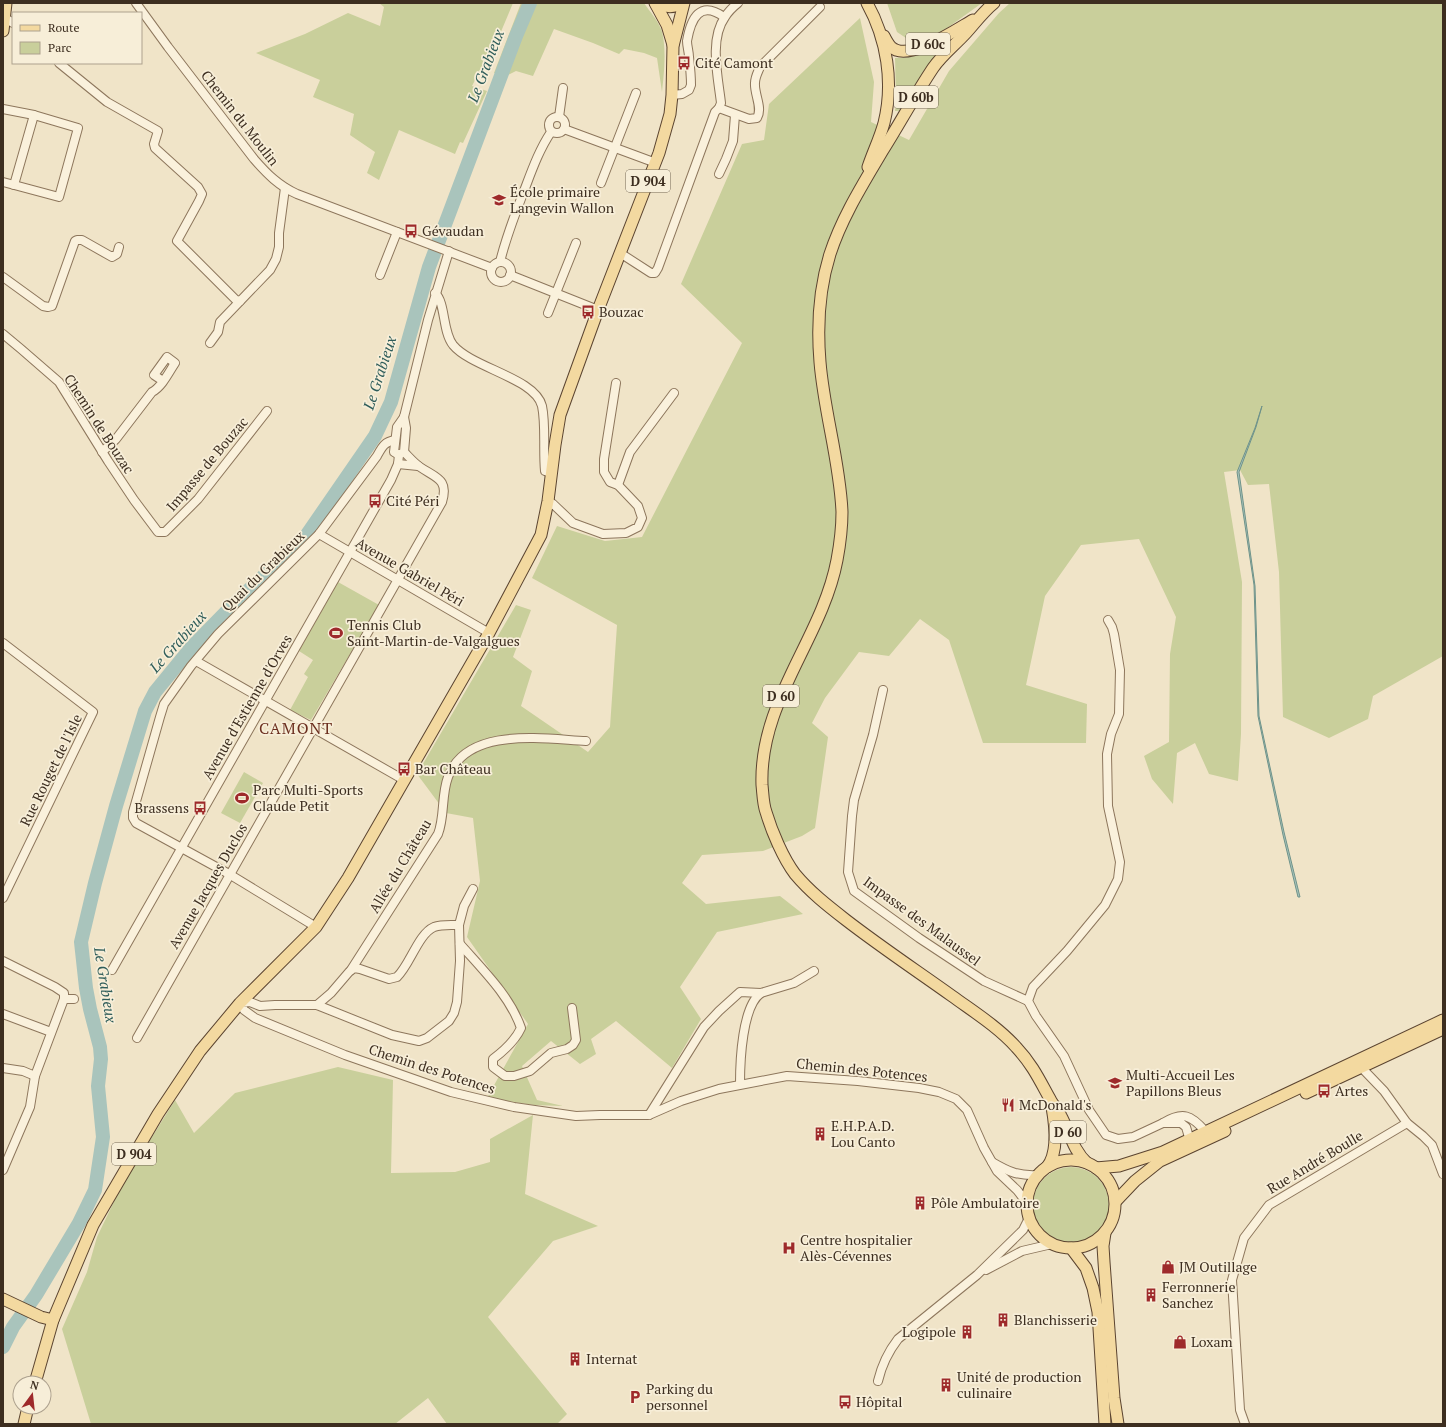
<svg xmlns="http://www.w3.org/2000/svg" width="1446" height="1427" font-family="'PT Serif',serif">
  <rect width="100%" height="100%" fill="#f0e4c8"/>
  <g fill="#c9cf9b">
    <path d="M379 3H513L484 72H479L472 86 487 91 463 143 460 142 455 154 399 130 379 180 367 173 375 152 350 135 354 114 313 97 320 80 256 53 305 34 348 13 380 26 384 7Z"/>
    <path d="M521 3H644C650 12 657 19 661 29 667 45 664 75 662 92L657 58 644 53 624 49 619 54 593 43 554 29 533 76 516 71 506 76 494 73Z"/>
    <path d="M887 3H982L943 31 912 42 897 32Z"/>
    <path d="M1010 3H1443V656L1373 696 1368 719 1329 738 1283 717 1279 572 1269 484 1248 485 1240 470 1224 472 1242 582 1241 734 1238 781 1209 774 1195 743 1177 753 1173 804 1152 779 1144 756 1169 742 1170 654 1176 617 1139 539 1081 545 1045 596 1026 685 1087 704 1086 743H983L949 640 920 619 889 656 859 652 825 698 812 723 828 737 815 828 802 836 763 851 702 855 682 883 706 904 780 896 803 914 717 932 680 987 701 1019 672 1068 616 1021 591 1039 596 1054 580 1064 551 1041 522 1066 537 1100 563 1106 534 1105 487 1098 528 1024 467 937 480 881 473 818 446 813 417 774 516 605 531 610 513 657 532 671 521 706 588 752 610 727 617 625 532 578 557 526 605 541 642 537 742 343 681 284 742 144 764 140 769 104 860 18 874 82 871 122 909 140 949 71 999 13Z"/>
    <path d="M943 44 945 45 942 50 913 87 899 111H895L896 95 895 58 911 57Z"/>
    <path d="M338 582 379 605 311 720 290 710 308 677 304 674 313 660 299 651Z"/>
    <path d="M244 772 263 783 240 823 221 813Z"/>
    <path d="M338 1067 393 1080 391 1173 455 1172 490 1162V1139L533 1115 525 1194 598 1226 553 1241 488 1317 567 1414 557 1424H447L428 1398 395 1424H91L62 1329 87 1272 97 1237 121 1187 175 1100 194 1133 235 1093Z"/>
    <circle cx="1071" cy="1205" r="38"/>
  </g>
  <path fill="#a9c4bc" stroke="#6f938a" d="M1262 406 1256 427 1239 472 1255 586 1259 716 1284 832 1300 897H1298L1283 835 1258 716 1254 585 1237 472 1255 428Z"/>
  <g fill="none" stroke-linecap="round" stroke-linejoin="round">
    <path stroke="#a9c4bc" stroke-width="14" d="M3 1347 13 1327 36 1295 79 1223 95 1190 103 1137 98 1086 101 1059 100 1047 90 1009 86 988 81 942 95 883 116 806 145 711 155 692 191 648 235 603 306 536 375 436 391 402 429 267 516 36 530 3"/>
    <g stroke="#8d765c" stroke-width="10">
      <g id="minor">
        <path d="M136 3 168 47 254 159C267 174 279 186 297 194L492 268"/>
        <path d="M5 18 13 23"/>
        <path d="M59 63 107 102 158 131 154 144 155 148 198 187 202 194 199 201 177 241 236 300 240 301"/>
        <path d="M672 95 682 94 689 90 691 85C691 76 690 66 689 57 689 52 687 46 687 41 691 18 700 0 724 17"/>
        <path d="M719 108 749 119 757 118C763 108 754 94 755 83 755 77 758 72 760 67L820 7"/>
        <path d="M3 109 34 115 78 128 59 197 3 182"/>
        <circle cx="557" cy="125" r="8"/>
        <path d="M559 117 563 88"/>
        <path d="M564 129 656 163"/>
        <path d="M719 174 726 159 733 141 735 115"/>
        <path d="M601 183 636 93"/>
        <path d="M14 185 34 115"/>
        <path d="M620 253 651 273H655L658 268 715 112 719 108 721 103C718 77 709 39 725 17 728 12 733 7 738 3"/>
        <path d="M500 262C506 237 515 214 524 191 532 170 539 150 551 132"/>
        <circle cx="501" cy="272" r="10"/>
        <path d="M380 275 397 232"/>
        <path d="M510 275 598 310"/>
        <path d="M3 277 43 306 48 307 52 306 75 241 77 240H82L112 257 117 254 119 247"/>
        <path d="M435 293C446 303 442 331 453 345 472 368 535 378 542 406 546 425 543 451 545 471L551 473"/>
        <path d="M548 313 576 243"/>
        <path d="M3 334 21 349 59 382 108 461 134 500 158 532H165L198 499 267 411"/>
        <path d="M210 343 218 332 220 322 270 270 276 259 279 247V233L285 188"/>
        <path d="M102 452 116 439 152 392C162 387 169 372 175 363L167 357 154 375 163 381"/>
        <path d="M400 454 404 452 406 428 404 417"/>
        <path d="M399 455 394 452 397 427 404 417 428 320 449 251"/>
        <path d="M398 464 418 466"/>
        <path d="M618 485 630 452 674 393"/>
        <path d="M548 501 553 504 573 523 603 534 626 533 638 527 642 518 638 506 618 485 610 482 604 472V459L616 383"/>
        <path d="M319 534 489 633"/>
        <path d="M1108 620 1112 627 1114 634 1120 670 1119 714 1111 734 1107 754 1108 806 1120 862 1118 879 1105 905 1067 951 1033 987 1028 1001 1036 1016 1064 1056 1089 1110 1106 1135 1118 1139 1133 1137 1163 1123"/>
        <path d="M3 643 93 712 3 898"/>
        <path d="M196 661 404 780"/>
        <path d="M883 690 873 735 854 800 852 816 848 872 854 891 919 938 984 981 1028 1001"/>
        <path d="M459 925 460 961 457 1002 454 1013 449 1021 427 1038 419 1041 392 1035 317 1005H275L260 1006 250 1002 240 1003 244 1010 255 1018 345 1055 451 1092 514 1107 576 1116 600 1115H649L681 1101 719 1089 787 1076 858 1081 919 1088 939 1092 956 1099 967 1110 984 1148 997 1171 1017 1190 1027 1203"/>
        <path d="M316 927 229 874 136 823 133 818V812L160 717 164 704 191 666 218 634 319 534 377 456C382 447 384 442 395 440"/>
        <path d="M460 944C482 969 510 996 521 1028 515 1041 505 1050 493 1059V1067L505 1076H514L530 1071 551 1053 567 1049 573 1045 576 1040 572 1008"/>
        <path d="M3 961 55 987 64 993V999L35 1076 30 1107 3 1170"/>
        <path d="M112 970 391 480 398 464 399 455"/>
        <path d="M351 970 438 834C445 816 441 796 448 777 467 726 543 739 586 741"/>
        <path d="M64 999H74"/>
        <path d="M317 1005 331 993 349 972 354 968 360 969 389 979 397 977C410 965 418 934 434 927 442 924 452 925 459 925L464 906 473 889"/>
        <path d="M3 1014 51 1032"/>
        <path d="M137 1038 442 502C449 479 436 478 420 467 414 463 409 457 404 452"/>
        <path d="M1358 1064 1384 1091 1407 1123 1423 1136 1432 1145 1443 1174"/>
        <path d="M3 1068 23 1071 35 1076"/>
        <path d="M740 1084C740 1062 742 1006 761 993"/>
        <path d="M649 1115 704 1027 719 1011 740 992 761 993 794 983 814 971"/>
        <path d="M1191 1144 1186 1127 1181 1123H1163C1183 1111 1191 1115 1205 1131"/>
        <path d="M992 1162C1009 1172 1018 1176 1038 1175"/>
        <path d="M986 1270 1022 1251 1052 1244"/>
        <path d="M878 1381C882 1364 888 1352 898 1339L977 1275 1023 1230 1029 1218"/>
        <path d="M1245 1424 1240 1410 1232 1280 1244 1238 1269 1205 1407 1123"/>
      </g>
    </g>
    <g stroke="#5b4430" stroke-width="13">
      <g id="major">
        <path d="M655 3 667 25 673 45"/>
        <path d="M657 3C666 8 674 8 683 3"/>
        <path d="M867 3C887 39 894 83 884 123 880 138 873 152 868 167"/>
        <path d="M994 3C983 12 975 23 966 33 955 45 942 55 933 68 915 95 900 123 883 150 863 184 842 217 830 254 819 289 817 326 820 362 824 412 840 462 842 512 842 528 840 544 837 560 822 639 759 701 762 785 763 794 763 804 766 812 772 832 783 858 795 874 810 892 828 906 846 920 881 947 917 971 952 996 974 1012 998 1027 1016 1047 1032 1064 1039 1079 1050 1099 1053 1105 1058 1110 1061 1116 1070 1133 1073 1150 1087 1163"/>
        <path d="M3 31 6 3"/>
        <path d="M884 36C886 40 888 44 891 47 908 63 957 29 973 20"/>
        <path d="M1306 1093 1443 1029"/>
        <circle cx="1071" cy="1204" r="44"/>
        <path d="M1047 1167C1059 1152 1055 1124 1052 1107"/>
        <path d="M1096 1168 1119 1166 1163 1152 1443 1020"/>
        <path d="M1116 1201 1135 1181 1160 1161 1225 1131"/>
        <path d="M1105 1233 1103 1246 1104 1262 1114 1398 1118 1424"/>
        <path d="M1071 1248 1086 1268 1093 1288 1098 1312 1105 1424"/>
        <path d="M3 1299 41 1317 53 1320"/>
        <path d="M35 1383 53 1320 93 1225 158 1114 200 1051 240 1003 316 927 348 878 489 633 541 535 548 501 555 445 560 415 598 310 659 153 670 114 672 95 673 46 684 3"/>
        <path d="M24 1424 28 1407"/>
      </g>
    </g>
    <use href="#minor" stroke="#faf1dc" stroke-width="8"/>
    <use href="#major" stroke="#f3d9a0" stroke-width="11"/>
  </g>
  <defs>
    <g id="bus-bare" transform="scale(1.08)"><path d="M-5-6H5V4H4V6H2V4H-2V6H-4V4H-5ZM-3.5-4V0h7V-4ZM-3.5 1.2v1.5H-2V1.2ZM2 1.2v1.5H3.5V1.2Z" fill="#9e2a2b" stroke="#f7eed8" stroke-width="2.5" paint-order="stroke"/></g>
    <g id="school-bare" transform="scale(1.08)"><path d="M0-5L7-2L0 1L-7-2ZM-4 1L0 2.5L4 1V4Q0 6-4 4Z" fill="#9e2a2b" stroke="#f7eed8" stroke-width="2.5" paint-order="stroke"/></g>
    <g id="stadium-bare" transform="scale(1.08)"><path d="M0-5a6.5 5 0 1 0 0 10a6.5 5 0 1 0 0-10ZM-3.5-1.8h7v3.6h-7Z" fill="#9e2a2b" stroke="#f7eed8" stroke-width="2.5" paint-order="stroke"/></g>
    <g id="restaurant-bare" transform="scale(1.08)"><path d="M-5-6h1v4h1v-4h1v4h1v-4h1v5L-1.5 .5V6h-2V.5L-5-1ZM5-6V6H3V1.5H1.5Q1.5-4 5-6Z" fill="#9e2a2b" stroke="#f7eed8" stroke-width="2.5" paint-order="stroke"/></g>
    <g id="building-bare" transform="scale(1.08)"><path d="M-4-6H4V6H1V3H-1V6H-4ZM-2.5-4.3h1.7v1.8h-1.7ZM.8-4.3h1.7v1.8H.8ZM-2.5-1h1.7V.8h-1.7ZM.8-1h1.7V.8H.8Z" fill="#9e2a2b" stroke="#f7eed8" stroke-width="2.5" paint-order="stroke"/></g>
    <g id="hospital-bare" transform="scale(1.08)"><path d="M-5-5h3v3.5h4V-5h3V5h-3V1.5h-4V5h-3Z" fill="#9e2a2b" stroke="#f7eed8" stroke-width="2.5" paint-order="stroke"/></g>
    <g id="shop-bare" transform="scale(1.08)"><path d="M-5-2.5h2.3a2.7 3.5 0 0 1 5.4 0H5L5.5 6h-11ZM-1.5-2.5h3a1.5 2.3 0 0 0-3 0Z" fill="#9e2a2b" stroke="#f7eed8" stroke-width="2.5" paint-order="stroke"/></g>
    <g id="parking-bare" transform="scale(1.08)"><path d="M-3.5-5.5H1a3.5 3.5 0 0 1 0 7H-1V5.5H-3.5ZM-1-3.4V-.6H.8a1.4 1.4 0 0 0 0-2.8Z" fill="#9e2a2b" stroke="#f7eed8" stroke-width="2.5" paint-order="stroke"/></g>
  </defs>
  <g fill-rule="evenodd">
    <use href="#bus-bare" x="684" y="63"/>
    <use href="#school-bare" x="499" y="200"/>
    <use href="#bus-bare" x="411" y="231"/>
    <use href="#bus-bare" x="588" y="312"/>
    <use href="#bus-bare" x="375" y="501"/>
    <use href="#stadium-bare" x="336" y="633"/>
    <use href="#bus-bare" x="404" y="769"/>
    <use href="#stadium-bare" x="242" y="798"/>
    <use href="#bus-bare" x="200" y="808"/>
    <use href="#school-bare" x="1115" y="1083"/>
    <use href="#bus-bare" x="1324" y="1091"/>
    <use href="#restaurant-bare" x="1008" y="1105"/>
    <use href="#building-bare" x="820" y="1134"/>
    <use href="#building-bare" x="920" y="1203"/>
    <use href="#hospital-bare" x="789" y="1248"/>
    <use href="#shop-bare" x="1168" y="1267"/>
    <use href="#building-bare" x="1151" y="1295"/>
    <use href="#building-bare" x="1003" y="1320"/>
    <use href="#building-bare" x="967" y="1332"/>
    <use href="#shop-bare" x="1180" y="1342"/>
    <use href="#building-bare" x="575" y="1359"/>
    <use href="#building-bare" x="946" y="1385"/>
    <use href="#parking-bare" x="635" y="1397"/>
    <use href="#bus-bare" x="845" y="1402"/>
  </g>
  <g text-anchor="middle" stroke-width="3.5" stroke-linejoin="round" paint-order="stroke">
    <g fill="#f7eed8" stroke="#756857" stroke-width="1">
      <rect x="906" y="33" width="44" height="22" rx="3"/>
      <rect x="894" y="86" width="44" height="22" rx="3"/>
      <rect x="626" y="170" width="44" height="22" rx="3"/>
      <rect x="763" y="685" width="36" height="22" rx="3"/>
      <rect x="1050" y="1121" width="36" height="22" rx="3"/>
      <rect x="112" y="1143" width="44" height="22" rx="3"/>
    </g>
    <g font-size="13" font-weight="bold" fill="#3d2e20">
      <text x="928" y="49">D 60c</text>
      <text x="916" y="102">D 60b</text>
      <text x="648" y="186">D 904</text>
      <text x="781" y="701">D 60</text>
      <text x="1068" y="1137">D 60</text>
      <text x="134" y="1159">D 904</text>
    </g>
    <g font-size="14" fill="#3d2e20" stroke="#f7eed8" text-anchor="start">
      <text x="695" y="68">Cité Camont</text>
      <text x="510" y="197">École primaire<tspan x="510" dy="16">Langevin Wallon</tspan></text>
      <text x="422" y="236">Gévaudan</text>
      <text x="599" y="317">Bouzac</text>
      <text x="386" y="506">Cité Péri</text>
      <text x="347" y="630">Tennis Club<tspan x="347" dy="16">Saint-Martin-de-Valgalgues</tspan></text>
      <text x="415" y="774">Bar Château</text>
      <text x="253" y="795">Parc Multi-Sports<tspan x="253" dy="16">Claude Petit</tspan></text>
      <text x="189" y="813" text-anchor="end">Brassens</text>
      <text x="1126" y="1080">Multi-Accueil Les<tspan x="1126" dy="16">Papillons Bleus</tspan></text>
      <text x="1335" y="1096">Artes</text>
      <text x="1019" y="1110">McDonald's</text>
      <text x="831" y="1131">E.H.P.A.D.<tspan x="831" dy="16">Lou Canto</tspan></text>
      <text x="931" y="1208">Pôle Ambulatoire</text>
      <text x="800" y="1245">Centre hospitalier<tspan x="800" dy="16">Alès-Cévennes</tspan></text>
      <text x="1179" y="1272">JM Outillage</text>
      <text x="1162" y="1292">Ferronnerie<tspan x="1162" dy="16">Sanchez</tspan></text>
      <text x="1014" y="1325">Blanchisserie</text>
      <text x="956" y="1337" text-anchor="end">Logipole</text>
      <text x="1191" y="1347">Loxam</text>
      <text x="586" y="1364">Internat</text>
      <text x="957" y="1382">Unité de production<tspan x="957" dy="16">culinaire</tspan></text>
      <text x="646" y="1394">Parking du<tspan x="646" dy="16">personnel</tspan></text>
      <text x="856" y="1407">Hôpital</text>
    </g>
    <g font-size="14" fill="#3d2e20" stroke="#f7eed8">
      <text transform="translate(240 118) rotate(52)" y="5">Chemin du Moulin</text>
      <text transform="translate(99 424) rotate(57)" y="5">Chemin de Bouzac</text>
      <text transform="translate(207 464) rotate(-50)" y="5">Impasse de Bouzac</text>
      <text transform="translate(263 571) rotate(-44)" y="5">Quai du Grabieux</text>
      <text transform="translate(410 572) rotate(30)" y="5">Avenue Gabriel Péri</text>
      <text transform="translate(247 707) rotate(-60)" y="5">Avenue d'Estienne d'Orves</text>
      <text transform="translate(51 770) rotate(-64)" y="5">Rue Rouget de l'Isle</text>
      <text transform="translate(400 866) rotate(-59)" y="5">Allée du Château</text>
      <text transform="translate(208 886) rotate(-60)" y="5">Avenue Jacques Duclos</text>
      <text transform="translate(922 921) rotate(36)" y="5">Impasse des Malaussel</text>
      <text transform="translate(432 1069) rotate(18)" y="5">Chemin des Potences</text>
      <text transform="translate(862 1070) rotate(6)" y="5">Chemin des Potences</text>
      <text transform="translate(1315 1162) rotate(-31)" y="5">Rue André Boulle</text>
    </g>
    <g font-size="15" font-style="italic" fill="#2f5d5a" stroke="#f7eed8">
      <text transform="translate(486 66) rotate(-69)" y="5">Le Grabieux</text>
      <text transform="translate(380 373) rotate(-72)" y="5">Le Grabieux</text>
      <text transform="translate(178 642) rotate(-48)" y="5">Le Grabieux</text>
      <text transform="translate(105 985) rotate(81)" y="5">Le Grabieux</text>
    </g>
    <g font-size="16" letter-spacing="1" fill="#6b2e1e" stroke="#f7eed8">
      <text x="296" y="734">CAMONT</text>
    </g>
  </g>
  <rect width="1446" height="1427" fill="none" stroke="#3d2e20" stroke-width="8"/>
  <rect x="12" y="12" width="130" height="52" fill="#f7eed8" stroke="#ada18e"/>
  <rect x="20" y="25" width="20" height="6" fill="#f3d9a0" stroke="#ada18e"/>
  <text x="48" y="32" font-size="12" fill="#3d2e20">Route</text>
  <rect x="20" y="42" width="20" height="12" fill="#c9cf9b" stroke="#ada18e"/>
  <text x="48" y="52" font-size="12" fill="#3d2e20">Parc</text>
  <g transform="translate(32 1395) rotate(15)"><circle r="19" fill="#f7eed8" stroke="#ada18e"/>
  <path d="M0-3L7 15L0 10L-7 15Z" fill="#9e2a2b"/>
  <text y="-6" font-size="11" font-weight="bold" text-anchor="middle" fill="#3d2e20">N</text>
  </g>
</svg>
